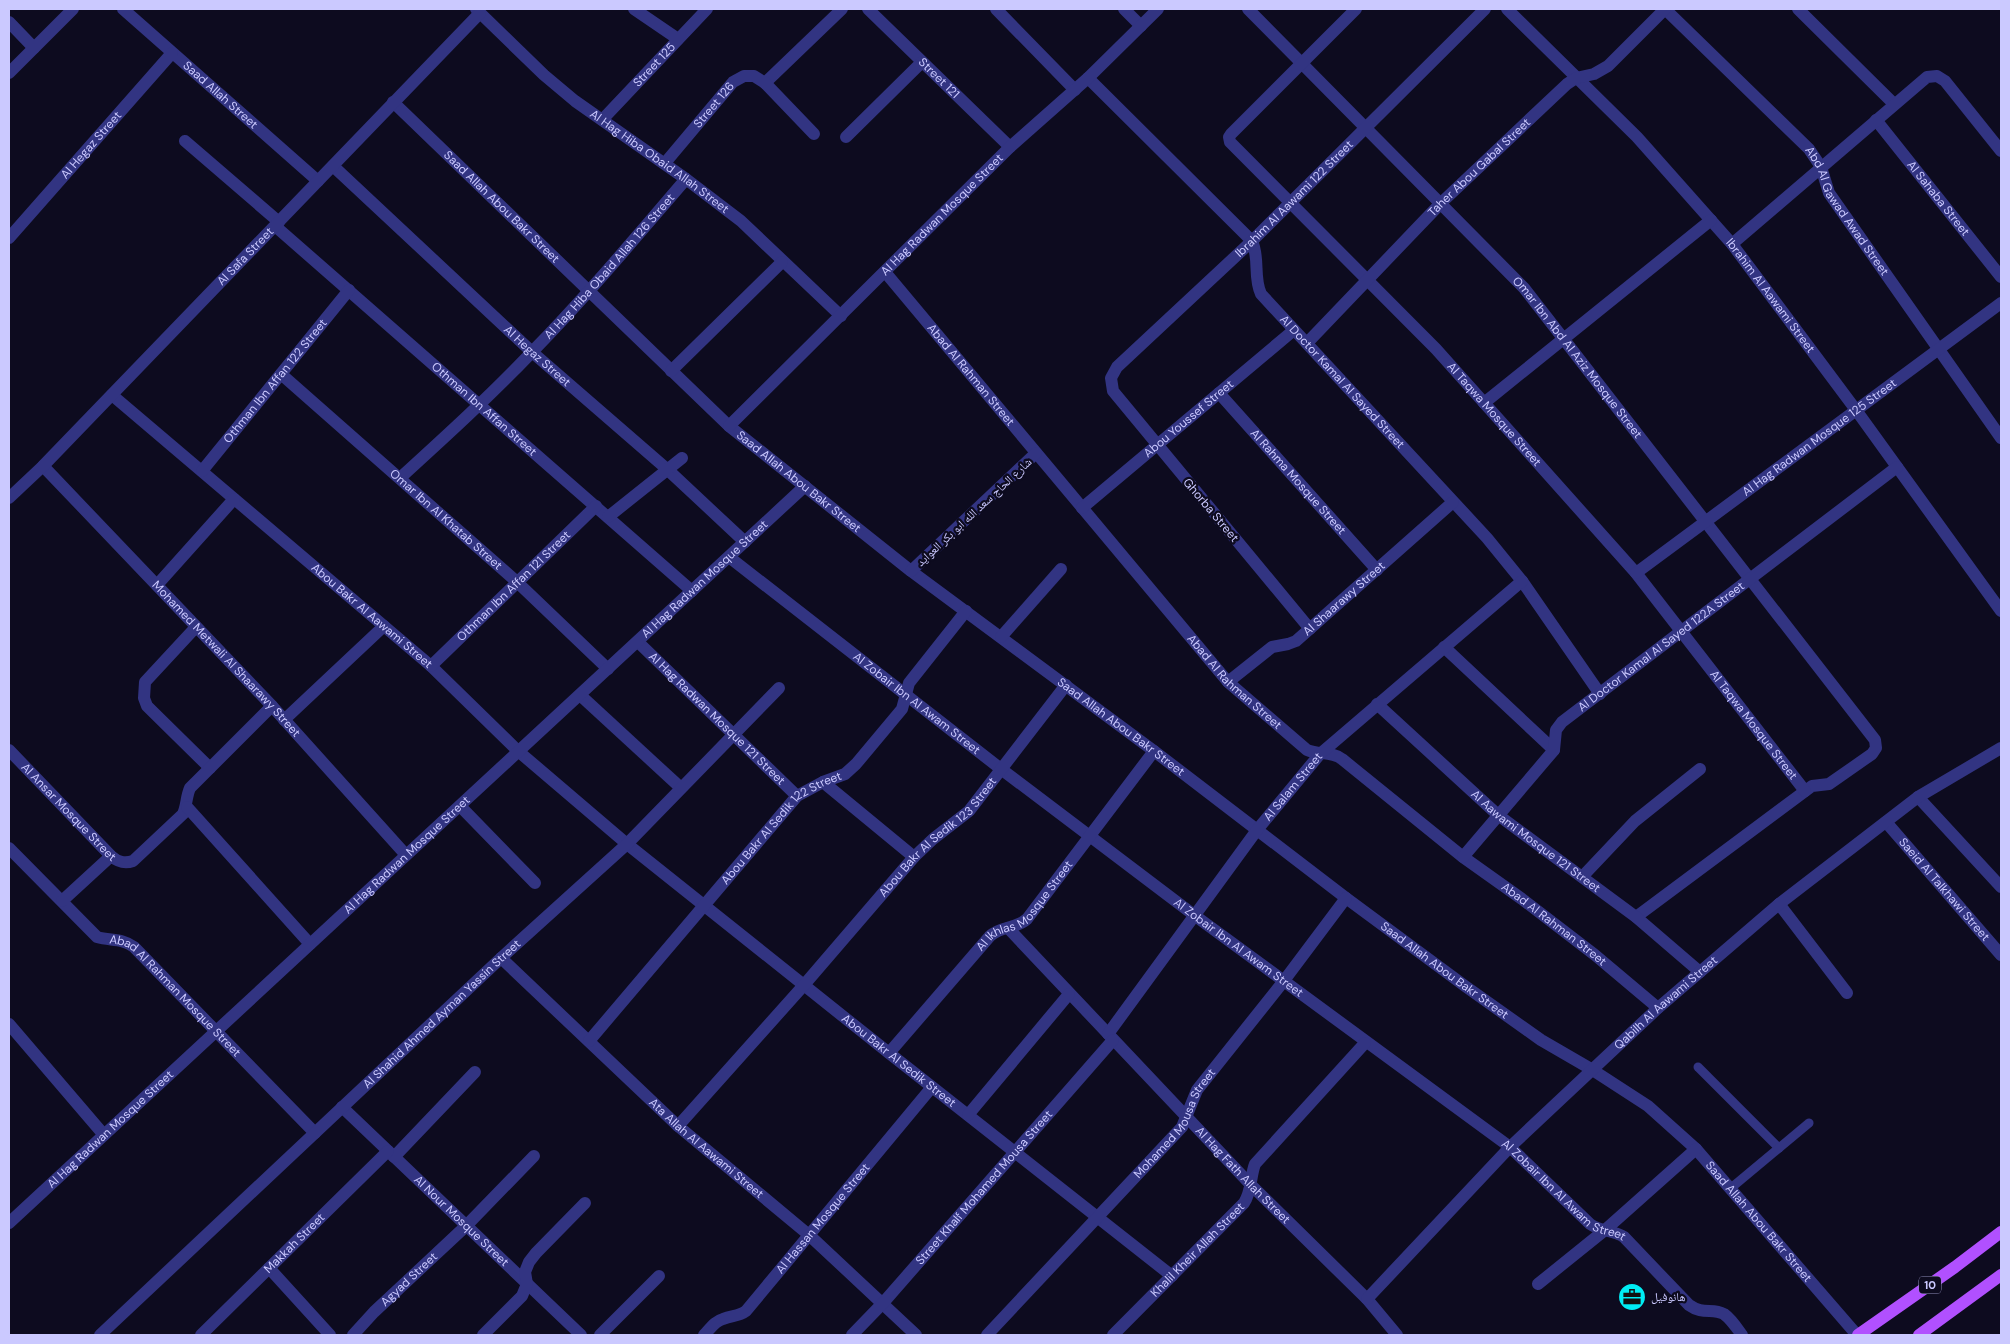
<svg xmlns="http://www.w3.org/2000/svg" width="2010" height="1344" font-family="'DM Sans','Noto Naskh Arabic',sans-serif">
  <rect width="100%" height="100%" fill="#0d0b1f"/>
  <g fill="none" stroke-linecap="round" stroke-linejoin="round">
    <g stroke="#323482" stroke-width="9">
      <path d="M1698 1067 1779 1148"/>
      <path d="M1731 1188 1809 1123"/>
    </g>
    <g stroke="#323482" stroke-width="12">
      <path id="s1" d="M123 9 318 181"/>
      <path id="s2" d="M476 9 544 75 575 101 686 179 741 221 841 316"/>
      <path d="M634 9 678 39"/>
      <path id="s3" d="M868 9 1010 147"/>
      <path d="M996 9 1075 90"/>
      <path d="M1124 9 1141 26"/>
      <path id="s4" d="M1248 9 1524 288 1875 740 1876 748 1872 754 1829 784 1812 786 1636 917"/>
      <path id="s5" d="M1356 9 1231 134 1229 137 1230 142 1436 349 1636 573 1805 791"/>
      <path id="s6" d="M1507 9 1637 137 1732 244 1856 410 2001 611"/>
      <path id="s7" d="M1665 9 1809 149 1821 167 1829 193 2001 438"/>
      <path d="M1798 9 1894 104"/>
      <path d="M9 22 34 48"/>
      <path d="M9 73 73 9"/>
      <path id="s8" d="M1088 78 1252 241C1260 259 1253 277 1261 294L1487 538 1522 581 1600 694"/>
      <path d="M765 83 842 9"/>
      <path id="s9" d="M393 102 729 426 911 571 1154 751 1346 898 1465 986 1541 1040 1591 1069 1648 1106 1696 1149 1857 1335"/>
      <path id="s10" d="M602 120 707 9"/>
      <path id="s11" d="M1876 120 2001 277"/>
      <path d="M846 137 922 62"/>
      <path d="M185 141 279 222"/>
      <path id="s12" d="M665 163 733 82 744 76H754L765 83 814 134"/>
      <path id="s13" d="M333 166 532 352 668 470 745 542"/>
      <path id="s14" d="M275 226 692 591"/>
      <path id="s15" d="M9 238 172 53"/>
      <path d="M1732 244 1927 77 1937 76 1945 81 2001 151"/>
      <path id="s16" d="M885 272 1228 682 1307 750C1319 755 1331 751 1342 759L1463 857 1522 899 1595 955 1658 1008"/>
      <path id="s17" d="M1307 343 1441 203 1567 84 1576 78 1594 74 1608 66 1665 9"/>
      <path d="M671 371 782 262"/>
      <path id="s18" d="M281 374 517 582 608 669"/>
      <path id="s19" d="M1219 393 1377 570"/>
      <path id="s20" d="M112 395 431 666 518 751 627 844 889 1053 1172 1276"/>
      <path d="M1484 403 1711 220"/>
      <path id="s21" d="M729 426 1010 147 1088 78 1158 9"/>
      <path id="s22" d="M43 466 272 706 406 855"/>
      <path id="s23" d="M202 471 349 290"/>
      <path id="s24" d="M400 478C445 437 490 396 532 352 586 297 636 237 686 179"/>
      <path id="s25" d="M9 498 43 466 480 13"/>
      <path id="s26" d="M1082 508 1294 330"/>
      <path d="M608 517 682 458"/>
      <path id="s27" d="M729 557 1001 769 1194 915 1510 1147 1590 1224C1601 1232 1614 1230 1624 1237L1689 1305C1703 1315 1712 1308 1724 1314 1731 1319 1737 1328 1742 1335"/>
      <path d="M911 571 1036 453"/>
      <path id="s28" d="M1636 573 2001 303"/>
      <path d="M157 585 234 499"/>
      <path d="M196 627 145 682 144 698 147 706 210 768"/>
      <path id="s29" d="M1310 629 1113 391 1111 378 1117 367 1252 241 1485 9"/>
      <path d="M1001 637 1061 569"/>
      <path id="s30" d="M638 642 797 796"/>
      <path d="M1444 647 1554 750"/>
      <path id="s31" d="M431 666 596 506"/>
      <path id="s32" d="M1228 682 1272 647 1288 644 1296 641 1453 502"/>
      <path d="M580 695 681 788"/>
      <path id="s33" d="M1377 704 1498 815 1636 917 1700 972"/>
      <path d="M284 720 384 626"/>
      <path id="s34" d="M9 750 111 856C118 862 124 864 133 861L183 814C187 805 186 797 190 788L272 706"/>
      <path d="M823 782 914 857"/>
      <path d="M1918 797 2001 887"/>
      <path d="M460 806 535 883"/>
      <path d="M187 807 310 944"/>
      <path id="s35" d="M1886 822 2001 955"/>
      <path id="s36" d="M9 848 97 937C111 941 122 938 134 947L315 1133"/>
      <path id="s37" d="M1463 857 1554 750 1556 730 1562 722 1897 467"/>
      <path d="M1582 877 1635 821 1700 769"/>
      <path d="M62 901 111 856"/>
      <path d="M1779 904 1847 993"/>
      <path id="s38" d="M1008 928 1251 1185 1367 1299 1397 1335"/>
      <path id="s39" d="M501 958 678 1126 809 1235 916 1335"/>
      <path d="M9 1024 104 1135"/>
      <path id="s40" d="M1108 1034 1257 830 1320 754 1522 581"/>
      <path id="s41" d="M589 1041 797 796 823 782 845 774 856 764 902 709 909 683 966 611"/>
      <path id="s42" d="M889 1053 990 936C1001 926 1016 929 1027 919L1154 751"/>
      <path id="s43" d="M342 1107 581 1335"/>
      <path d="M968 1115 1069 994"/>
      <path id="s44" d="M678 1126 804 985 914 857 933 839 969 811 1066 685"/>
      <path d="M394 1157 475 1072"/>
      <path id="s45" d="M9 1223 805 486"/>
      <path d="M269 1268 330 1335"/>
      <path d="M1538 1284 1605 1230 1696 1149"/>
      <path id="s46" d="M1367 1299 1510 1147 1658 1008 1779 904 1918 797 2001 748"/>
      <path id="s47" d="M100 1335 501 958 627 844 779 688"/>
      <path id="s48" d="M201 1335 388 1151"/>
      <path id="s49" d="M353 1335 374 1312 466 1226 534 1156"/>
      <path d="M483 1335 522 1296 527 1284 525 1272 529 1262 536 1253 585 1203"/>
      <path d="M600 1335 659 1276"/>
      <path id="s50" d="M704 1335C710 1329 715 1321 723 1319 732 1315 738 1317 746 1311L932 1087"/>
      <path id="s51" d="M852 1335 883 1303 1113 1040"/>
      <path id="s52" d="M987 1335 1182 1127 1197 1090 1283 982 1346 898"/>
      <path id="s53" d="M1113 1335 1244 1203C1252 1191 1250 1177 1255 1164L1365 1043"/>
    </g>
    <g stroke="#b150ff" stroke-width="12">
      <path d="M1858 1335 1955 1267 2001 1232"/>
      <path d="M1919 1335 2001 1275"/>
    </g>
  </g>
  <defs>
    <g id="office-disc" transform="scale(1.4375)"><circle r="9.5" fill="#00edf4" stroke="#0d0b1f"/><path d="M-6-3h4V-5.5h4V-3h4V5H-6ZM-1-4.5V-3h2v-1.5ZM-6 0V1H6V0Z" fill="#111"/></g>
  </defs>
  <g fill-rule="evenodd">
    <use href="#office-disc" x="1632" y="1297"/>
  </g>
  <g text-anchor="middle" stroke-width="4.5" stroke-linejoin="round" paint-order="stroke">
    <rect fill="#0d0b1f" stroke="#9290bc" stroke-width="1" x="1919" y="1276.5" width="22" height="17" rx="4"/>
    <g font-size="11" font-weight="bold" fill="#cbc9ff">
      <text x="1930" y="1289">10</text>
    </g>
    <g font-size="12" fill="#cbc9ff" stroke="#0d0b1f">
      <text dy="4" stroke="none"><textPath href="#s10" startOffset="76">Street 125</textPath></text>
      <text dy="4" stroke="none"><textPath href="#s3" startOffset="99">Street 121</textPath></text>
      <text dy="4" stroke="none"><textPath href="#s1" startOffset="130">Saad Allah Street</textPath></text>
      <text dy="4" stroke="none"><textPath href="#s12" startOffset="76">Street 126</textPath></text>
      <text dy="4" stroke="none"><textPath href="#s15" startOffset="124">Al Hegaz Street</textPath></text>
      <text dy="4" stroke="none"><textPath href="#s2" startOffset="239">Al Hag Hiba Obaid Allah Street</textPath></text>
      <text dy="4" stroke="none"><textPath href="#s17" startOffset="246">Taher Abou Gabal Street</textPath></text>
      <text dy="4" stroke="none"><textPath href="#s29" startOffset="579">Ibrahim Al Aawami 122 Street</textPath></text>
      <text dy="4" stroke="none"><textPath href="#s11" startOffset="100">Al Sahaba Street</textPath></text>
      <text dy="4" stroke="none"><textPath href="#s9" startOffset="151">Saad Allah Abou Bakr Street</textPath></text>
      <text dy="4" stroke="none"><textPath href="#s7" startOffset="274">Abd Al Gawad Awad Street</textPath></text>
      <text dy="4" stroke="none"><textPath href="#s21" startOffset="300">Al Hag Radwan Mosque Street</textPath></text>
      <text dy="4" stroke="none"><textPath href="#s25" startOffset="338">Al Safa Street</textPath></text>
      <text dy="4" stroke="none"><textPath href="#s24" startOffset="298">Al Hag Hiba Obaid Allah 126 Street</textPath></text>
      <text dy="4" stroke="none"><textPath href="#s6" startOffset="390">Ibrahim Al Aawami Street</textPath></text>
      <text dy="4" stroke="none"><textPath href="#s13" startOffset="279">Al Hegaz Street</textPath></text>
      <text dy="4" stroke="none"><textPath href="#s4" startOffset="480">Omar Ibn Abd Al Aziz Mosque Street</textPath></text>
      <text dy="4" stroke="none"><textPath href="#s16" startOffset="134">Abad Al Rahman Street</textPath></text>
      <text dy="4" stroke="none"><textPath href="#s23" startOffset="116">Othman Ibn Affan 122 Street</textPath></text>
      <text dy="4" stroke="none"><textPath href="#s8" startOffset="405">Al Doctor Kamal Al Sayed Street</textPath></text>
      <text dy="4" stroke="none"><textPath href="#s14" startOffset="278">Othman Ibn Affan Street</textPath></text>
      <text dy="4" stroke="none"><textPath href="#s5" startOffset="565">Al Taqwa Mosque Street</textPath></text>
      <text dy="4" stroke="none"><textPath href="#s26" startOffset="139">Abou Youssef Street</textPath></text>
      <text dy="4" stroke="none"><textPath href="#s28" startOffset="228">Al Hag Radwan Mosque 125 Street</textPath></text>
      <text dy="4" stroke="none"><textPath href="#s9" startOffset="556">Saad Allah Abou Bakr Street</textPath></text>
      <text dy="4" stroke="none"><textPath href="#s19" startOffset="119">Al Rahma Mosque Street</textPath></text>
      <text transform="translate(1211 510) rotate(50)" y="4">Ghorba Street</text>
      <text transform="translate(974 512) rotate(-43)" y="4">شارع الحاج سعد الله ابو بكر العوايد</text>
      <text dy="4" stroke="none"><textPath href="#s18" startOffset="220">Omar Ibn Al Khatab Street</textPath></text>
      <text dy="4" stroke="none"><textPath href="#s45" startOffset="948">Al Hag Radwan Mosque Street</textPath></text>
      <text dy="4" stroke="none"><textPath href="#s31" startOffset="115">Othman Ibn Affan 121 Street</textPath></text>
      <text dy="4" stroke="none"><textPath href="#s32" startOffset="145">Al Shaarawy Street</textPath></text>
      <text dy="4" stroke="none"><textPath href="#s20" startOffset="341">Abou Bakr Al Aawami Street</textPath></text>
      <text dy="4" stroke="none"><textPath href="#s37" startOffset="295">Al Doctor Kamal Al Sayed 122A Street</textPath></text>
      <text dy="4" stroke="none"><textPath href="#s22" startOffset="266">Mohamed Metwali Al Shaarawy Street</textPath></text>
      <text dy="4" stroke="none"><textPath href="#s16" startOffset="539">Abad Al Rahman Street</textPath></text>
      <text dy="4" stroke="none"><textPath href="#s27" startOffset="238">Al Zobair Ibn Al Awam Street</textPath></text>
      <text dy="4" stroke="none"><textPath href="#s30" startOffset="110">Al Hag Radwan Mosque 121 Street</textPath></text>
      <text dy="4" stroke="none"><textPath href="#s5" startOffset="970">Al Taqwa Mosque Street</textPath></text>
      <text dy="4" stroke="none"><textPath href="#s9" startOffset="961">Saad Allah Abou Bakr Street</textPath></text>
      <text dy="4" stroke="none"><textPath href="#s40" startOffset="309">Al Salam Street</textPath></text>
      <text dy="4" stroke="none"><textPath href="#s34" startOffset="86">Al Ansar Mosque Street</textPath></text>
      <text dy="4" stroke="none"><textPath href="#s41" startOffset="289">Abou Bakr Al Sedik 122 Street</textPath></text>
      <text dy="4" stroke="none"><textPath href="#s44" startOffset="389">Abou Bakr Al Sedik 123 Street</textPath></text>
      <text dy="4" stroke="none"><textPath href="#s33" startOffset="210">Al Aawami Mosque 121 Street</textPath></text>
      <text dy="4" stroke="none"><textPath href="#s45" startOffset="542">Al Hag Radwan Mosque Street</textPath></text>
      <text dy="4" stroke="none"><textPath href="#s35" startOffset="89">Saeid Al Talkhawi Street</textPath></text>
      <text dy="4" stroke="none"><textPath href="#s42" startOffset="202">Al Ikhlas Mosque Street</textPath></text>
      <text dy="4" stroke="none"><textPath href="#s16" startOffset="944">Abad Al Rahman Street</textPath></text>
      <text dy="4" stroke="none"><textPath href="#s27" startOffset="642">Al Zobair Ibn Al Awam Street</textPath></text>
      <text dy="4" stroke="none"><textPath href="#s9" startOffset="1366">Saad Allah Abou Bakr Street</textPath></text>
      <text dy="4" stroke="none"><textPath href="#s36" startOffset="226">Abad Al Rahman Mosque Street</textPath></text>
      <text dy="4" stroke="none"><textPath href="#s46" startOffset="421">Qabilh Al Aawami Street</textPath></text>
      <text dy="4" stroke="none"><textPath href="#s47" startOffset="469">Al Shahid Ahmed Ayman Yassin Street</textPath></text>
      <text dy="4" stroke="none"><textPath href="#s20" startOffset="1031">Abou Bakr Al Sedik Street</textPath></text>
      <text dy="4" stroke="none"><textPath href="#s52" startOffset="284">Mohamed Mousa Street</textPath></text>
      <text dy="4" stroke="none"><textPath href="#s45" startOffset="138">Al Hag Radwan Mosque Street</textPath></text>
      <text dy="4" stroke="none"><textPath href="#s39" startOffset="280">Ata Allah Al Aawami Street</textPath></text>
      <text dy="4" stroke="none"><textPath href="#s38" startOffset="341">Al Hag Fath Allah Street</textPath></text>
      <text dy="4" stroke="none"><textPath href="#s51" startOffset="198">Street Khalf Mohamed Mousa Street</textPath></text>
      <text dy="4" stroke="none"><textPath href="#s27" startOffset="1049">Al Zobair Ibn Al Awam Street</textPath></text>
      <text dy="4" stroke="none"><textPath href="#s50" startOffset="170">Al Hassan Mosque Street</textPath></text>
      <text dy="4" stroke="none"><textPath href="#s43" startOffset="165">Al Nour Mosque Street</textPath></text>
      <text dy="4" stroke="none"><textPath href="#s9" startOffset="1771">Saad Allah Abou Bakr Street</textPath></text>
      <text dy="4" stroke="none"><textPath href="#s48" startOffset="131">Makkah Street</textPath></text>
      <text dy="4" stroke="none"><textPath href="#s53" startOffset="120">Khalil Kheir Allah Street</textPath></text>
      <text dy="4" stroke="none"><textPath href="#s49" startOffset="79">Agyad Street</textPath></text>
    </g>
    <g font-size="12" fill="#cbc9ff" stroke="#0d0b1f" text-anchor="start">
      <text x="1651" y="1301">هانوفيل</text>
    </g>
  </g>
  <rect width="2010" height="1344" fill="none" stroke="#cbc9ff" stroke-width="20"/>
</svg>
